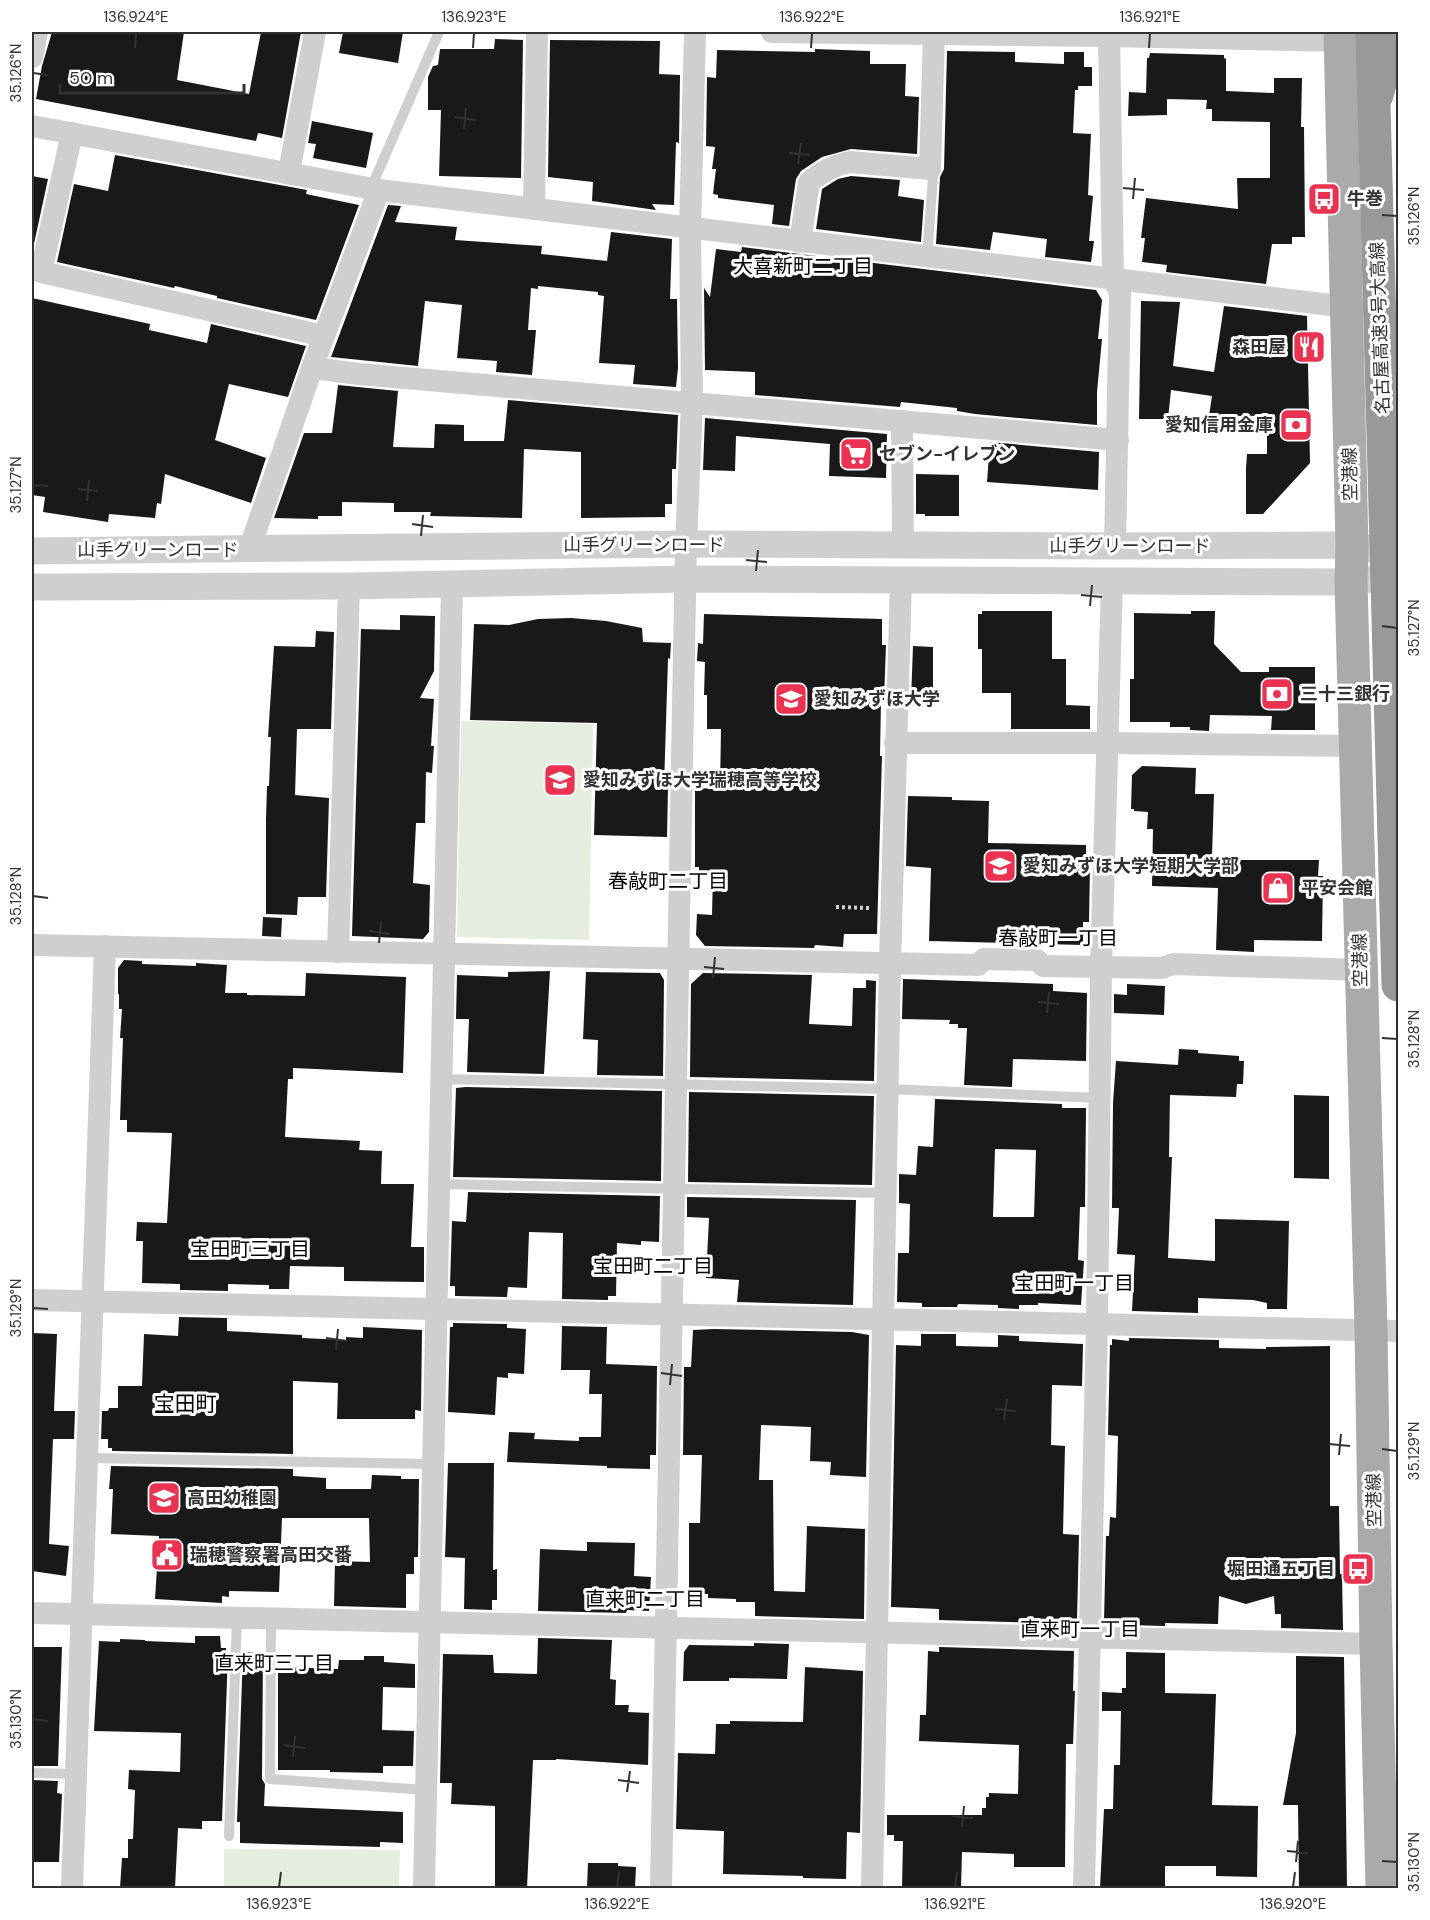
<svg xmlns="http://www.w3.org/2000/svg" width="1430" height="1920" font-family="'DM Sans','Noto Sans JP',sans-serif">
  <rect width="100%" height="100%" fill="#fff"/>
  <g fill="#e6ecde">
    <path d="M461 721 593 724 589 940 457 937Z"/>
    <path d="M224 1849 400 1850 399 1888H224Z"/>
  </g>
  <g fill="#191919" fill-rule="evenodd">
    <path d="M52 32H184L177 80 249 94 261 32H301L282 138 258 133 256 141 36 99 42 66Z"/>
    <path d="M343 32H403L398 63 339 53Z"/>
    <path d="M495 39 523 40 521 178 439 176 441 110H428V77L433 66 438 65 440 49H494Z"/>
    <path d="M550 40 660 41 659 74 680 75 679 143 676 142 674 205 652 204 656 210 592 201 593 182 548 177Z"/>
    <path d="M815 49 870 51V64H906L905 96 919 97 917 154 851 149 822 157 801 171 796 179 789 226 772 224 774 205 718 198V195L713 194 716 169H712L715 147 706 146 707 77 716 78 717 50 815 52Z"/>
    <path d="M947 51 1015 52V62L1064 64V52H1084V67H1092V86H1078V90H1075L1073 133 1091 134 1088 195 1093 196 1089 241H1094L1091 262 1045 257 1047 239 993 232 990 250 936 244 940 177 944 169Z"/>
    <path d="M1150 53 1224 55V58L1226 59V91L1274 93V78H1302L1301 127H1304L1305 237H1292V244H1272L1266 284 1166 272 1167 265 1142 262 1145 238H1141L1146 198 1238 209 1237 178H1270V122L1212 121V109H1206L1207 100 1167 99V115L1128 116 1129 92 1146 93 1147 58H1149Z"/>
    <path d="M312 121 373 133 366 168 313 158 316 144 308 143Z"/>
    <path d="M115 155 307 190 306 194 359 205 316 320 217 298V296L175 286 174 288 57 262 74 184 108 191Z"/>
    <path d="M32 176 48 179 32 253Z"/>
    <path d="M851 176 900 180 898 196 924 200 921 242 816 229 822 189 838 179Z"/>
    <path d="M388 205 401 206 395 222 457 227 455 240 542 246 541 254 607 261 611 232 672 239 670 299H677L678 368 676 387 633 384 635 365 599 363 604 296 598 295V292L538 286V289L531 288 528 330H536L532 375 496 372 497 361 457 358 462 305 425 301 418 366 331 357Z"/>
    <path d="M742 247 1096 290 1102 300 1098 339H1102L1097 392V425L975 414 957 411V408L901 402 900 407 755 395V372L705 370 704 288 710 297 716 249 741 252Z"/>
    <path d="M32 298 150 324 149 330 207 343 211 324 306 346 288 397 229 384 215 440 266 458 251 503 165 474 161 504 157 503 155 518 109 514 108 522 43 512 45 497 32 495Z"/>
    <path d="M1141 301 1180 302 1173 366 1214 372 1224 306 1307 316 1310 463 1263 514H1246V468L1247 454H1267V418L1260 417V416H1209L1212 396 1171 390 1168 419H1139Z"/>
    <path d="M338 385 398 391 393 447 434 448 435 424 464 425V441H504L508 400 678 415 676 469H672V504H665V517L581 518V452L524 449 522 518 430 516 431 512H394V503L342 502V516H318V519L274 518 304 433H332Z"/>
    <path d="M705 418 887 434 886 478 829 476 830 444 736 436 735 471 703 470Z"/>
    <path d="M990 442 1099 452 1098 490 987 482Z"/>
    <path d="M916 474 959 475V516H925V514H916Z"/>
    <path d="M982 611H1052V659H1066V705L1090 706V729H1011V693H982V649H978V614H982Z"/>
    <path d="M1191 611H1215L1214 644 1241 672H1269V667H1315V730H1271L1272 716 1210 715 1209 731 1190 730V727H1170V722H1130V679H1134V613L1191 614Z"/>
    <path d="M704 614 882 619V645H886L884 700H881L880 756H882L877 934H844L843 947 815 945 814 948 705 946 696 935 697 914 712 915 713 873 699 872V867H695V788L720 789 721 729H707V695H704L705 662 697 661 698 643 703 644Z"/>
    <path d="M400 615 435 616 434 671 420 698 434 699 431 746H434L432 773 426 772 425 823H416L413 883 430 885 429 932 423 939 352 936 361 629 400 630Z"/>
    <path d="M571 618 606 621 642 628 643 642 671 643 670 659 668 658 664 787H668L667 837 594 835 597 723 470 720 474 624 509 625 538 619Z"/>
    <path d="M316 631 334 632 331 729H297L295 795 329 798 326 897H298L297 915 266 914V819L267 786H269L271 737H268L274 646 315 647Z"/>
    <path d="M913 646 933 647V701L911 700Z"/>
    <path d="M1142 766 1196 768 1195 794H1214L1212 856H1214V860H1319L1318 876H1323L1322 941 1254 940V952L1216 950 1218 888 1152 886 1153 829H1147L1148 812 1134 811V809H1131L1132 775Z"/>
    <path d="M908 796 952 797V800L989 801 988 843 1086 845V865H1090L1089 922H1083V945L929 941 931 868 906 866Z"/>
    <path d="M263 917 282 918 281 937 262 936Z"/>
    <path d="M124 960 142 961V964L196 966V963L227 965 225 993H247V995L305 996 306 973 406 977 403 1073 293 1068V1079H288L285 1137 360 1141 359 1150 382 1151 381 1184H414L411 1247H424V1282L344 1281V1267L290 1266 289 1289H269V1285L228 1284V1291L180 1290V1284L142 1283 143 1241H136L137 1222 167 1223 172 1133 127 1132V1120H120L123 1038H120L122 1009H119V994H118V968Z"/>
    <path d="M550 971 544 1074 467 1072 469 1019H456L457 975 508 977V972Z"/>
    <path d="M586 972 660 973 664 980 663 1076 597 1075 598 1040 583 1039Z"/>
    <path d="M703 973 812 975 809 1024 852 1026 853 988H866V980L876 981 874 1081 690 1077 691 984Z"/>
    <path d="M903 979 1053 984V991L1087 993 1086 1061 1013 1059 1012 1087 964 1085 967 1028H958V1024H949L950 1020 902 1019Z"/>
    <path d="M1127 984 1165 986 1164 1015 1114 1013V994L1127 995Z"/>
    <path d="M1179 1049 1198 1050V1053L1239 1056V1061H1244L1243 1084H1237L1236 1097 1170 1095 1169 1157H1172L1168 1258 1215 1261V1219L1289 1221 1287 1309H1267V1303L1253 1300 1198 1298V1313L1132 1311 1135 1255 1117 1254 1119 1208H1112L1113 1103 1116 1061 1178 1065Z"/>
    <path d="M466 1087 662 1091 661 1181 453 1177 456 1088Z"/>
    <path d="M689 1092 874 1096 872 1185 688 1182Z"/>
    <path d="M1294 1095 1329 1096V1179L1294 1178Z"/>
    <path d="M935 1099 1062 1104V1108H1086L1085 1207H1080L1078 1260 1084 1261 1081 1305 1038 1303V1305H1019V1309L998 1308V1305L958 1304 957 1307H922V1303L897 1302 898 1253H909L910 1204 899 1203V1174L916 1175 918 1146 933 1147ZM995 1149 1036 1150 1034 1217H993Z"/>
    <path d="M468 1192 660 1196 659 1242 641 1241V1245L617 1243 616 1296H608V1300L562 1299 563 1233 529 1232 527 1288 508 1287 507 1297 455 1296V1286H450L452 1221 466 1222Z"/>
    <path d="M687 1197 856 1200 853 1305 737 1302 739 1280 706 1278 709 1218 687 1217Z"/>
    <path d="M179 1317 227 1318V1331L302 1335V1338L346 1340V1337L363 1338V1327L422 1330 421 1411 415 1410V1419H337L338 1383 293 1381V1454L112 1451V1448H108V1439H101L102 1411H108L109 1408H118V1386H142L144 1334 178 1336Z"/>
    <path d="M453 1323 507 1324V1328L526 1329 524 1374 508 1373V1378L497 1377 495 1415 448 1412 450 1327H453Z"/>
    <path d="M562 1326 607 1327 606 1364 657 1366 656 1455H650V1469L607 1468V1466L507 1462 509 1432 535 1433 534 1439 579 1441V1437H601L602 1394H589L590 1370H561Z"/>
    <path d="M714 1329 852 1332 869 1335 866 1477 830 1475 831 1462 810 1461 811 1427 761 1425 759 1480H773L774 1591 805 1592 807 1526 865 1529 864 1619 755 1616V1602H736V1599L708 1598V1594H689V1523H700L702 1455H683L684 1367H691L693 1330Z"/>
    <path d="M32 1333 57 1334 54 1411H75L74 1439H53L49 1544 69 1546 66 1576 32 1571Z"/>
    <path d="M921 1334H956V1346L998 1347V1335L1019 1336V1341L1083 1344 1082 1386 1052 1385 1051 1445 1065 1446 1063 1534 1079 1535 1077 1620 1075 1624 939 1620V1609L891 1607 896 1345 921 1346Z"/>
    <path d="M1129 1338 1219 1340V1348L1266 1349V1347L1330 1346V1506H1339L1340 1574H1342L1343 1630 1281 1628V1614H1275L1274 1596 1246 1604 1219 1596 1218 1624 1165 1623V1626L1126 1625V1622L1104 1621 1106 1536H1109L1110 1517 1116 1518 1117 1479 1118 1436 1108 1435 1110 1345H1112V1339L1129 1341Z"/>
    <path d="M448 1463H494L493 1570 497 1569V1600H492V1610L464 1609 465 1558 445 1557Z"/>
    <path d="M111 1466 293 1469V1476L326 1478V1489H371L372 1475 401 1476V1479H419L418 1557H414V1574H406V1608L334 1606 335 1561 370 1562 369 1518H282L279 1592 229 1591V1597L222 1596V1603L155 1599 159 1536 111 1534 113 1489H109Z"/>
    <path d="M587 1542 635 1543 634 1576 651 1577 649 1611 627 1610 626 1613 538 1611 540 1549 587 1551Z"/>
    <path d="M195 1636H220L221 1648H226V1652H228L222 1821H202V1829L178 1828 175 1888H120L122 1858H128V1839H133L135 1790 128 1789 129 1770 180 1772 181 1733 94 1731 99 1641 120 1642V1639L145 1640V1641L195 1643Z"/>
    <path d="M538 1638 612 1640 610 1679 616 1680 615 1705H629L628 1712 649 1713 648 1765 556 1759V1760H533L527 1888H495V1806L451 1804 452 1783H440L443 1654 493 1655 494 1673 537 1674Z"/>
    <path d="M754 1643 789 1644 787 1679 729 1678V1681H683L684 1652 689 1645 754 1646Z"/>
    <path d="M32 1647H62L58 1766H32Z"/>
    <path d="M939 1647 1074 1651 1073 1691H1075L1073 1744H1066L1065 1867H1014V1854L962 1852 961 1888H902L903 1841H894V1835H887V1815H982V1808H986V1797H989V1793L1018 1794 1019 1745 919 1741 920 1715H926L928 1651 939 1652Z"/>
    <path d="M243 1652 263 1653 262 1779 265 1784 264 1806 403 1812V1843L380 1842V1847L240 1843V1822H237Z"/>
    <path d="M1126 1652 1165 1653V1693L1216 1694 1212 1805 1258 1806 1257 1877 1216 1876V1866H1165V1888H1100L1104 1809H1113L1114 1765H1120L1121 1711H1102V1692L1122 1693V1688H1126Z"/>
    <path d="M364 1656H384V1662L415 1664V1688L383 1687 382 1730 414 1731 413 1766H383V1773L330 1772V1770H278V1667L338 1669 339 1660H364Z"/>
    <path d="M1296 1656 1344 1657 1347 1888H1299L1298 1805H1283L1296 1733Z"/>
    <path d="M805 1667 863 1671 860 1833 847 1832 846 1879 803 1878V1876L723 1874 724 1831 676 1829 678 1753 715 1754 716 1724H730V1721L803 1722Z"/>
    <path d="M32 1780 58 1781 57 1793 62 1794 59 1862H32Z"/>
    <path d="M588 1863H618V1866L636 1867 635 1888H587Z"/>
  </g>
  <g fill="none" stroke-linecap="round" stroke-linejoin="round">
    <path stroke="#cfcfcf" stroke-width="4" stroke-dasharray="3 3" stroke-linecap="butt" d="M836 907 869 908"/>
    <g stroke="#cfcfcf" stroke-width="10">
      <path d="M371 188 439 32"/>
      <path d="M927 257 933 177 930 169"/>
      <path d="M442 1079 887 1089 1100 1098"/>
      <path d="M439 1184 885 1193"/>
      <path d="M87 1458 433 1464"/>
      <path d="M271 1618 270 1779 426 1790"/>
      <path d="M32 1773 76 1774"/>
      <path d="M229 1836 237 1618"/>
    </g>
    <g stroke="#cfcfcf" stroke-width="22">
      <path d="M772 32 1109 36 1341 41"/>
      <path d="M1109 32 1113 278 1120 293 1115 546"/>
      <path d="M32 57 37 32"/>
      <path d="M32 126 379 190 1347 307"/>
      <path d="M72 133 41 272 324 336"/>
      <path d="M289 172 315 32"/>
      <path d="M534 209 537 32"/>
      <path d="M800 242 809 182C822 172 833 165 850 162L930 169 934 34"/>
      <path d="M312 368 359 374 1118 440"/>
      <path d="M902 421 903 545"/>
      <path d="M249 550 312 368 379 190"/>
      <path d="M895 743H1107L1356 746"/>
      <path d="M32 945 978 965 984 959 1037 960 1043 966 1162 968 1173 964 1360 970"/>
      <path d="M338 952 349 586"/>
      <path d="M32 1300 1398 1331"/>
      <path d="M32 1613 1376 1644"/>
      <path d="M72 1888 105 946"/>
      <path d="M424 1888 452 585"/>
      <path d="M661 1888 686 544 692 402 690 229 695 32"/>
      <path d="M872 1888 890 963 901 580"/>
      <path d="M1084 1888 1097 1323 1101 968 1112 581"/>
    </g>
    <g stroke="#cfcfcf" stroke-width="27">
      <path d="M32 551 686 544 1115 546 1352 545 1398 555"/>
      <path d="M32 587 349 586 686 579 1351 582 1398 575"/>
    </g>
    <path stroke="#aaa" stroke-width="33" d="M1340 32 1352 545 1351 582 1371 1329 1376 1644 1382 1888"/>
    <path stroke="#999" stroke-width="33" d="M1377 95 1392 40V32"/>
    <path stroke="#999" stroke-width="33" d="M1372 32 1398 985"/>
  </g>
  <path fill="none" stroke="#323232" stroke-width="2" d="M135 48 136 33M473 48 474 33M811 48 812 33M1149 48 1150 33M33 73 48 75M455 117 476 120M464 129 466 108M789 153 810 155M798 164 801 143M1123 188 1144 190M1133 199 1135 178M1382 215 1397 216M33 485 48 486M78 489 98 491M87 501 89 480M412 524 433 527M421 536 423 515M746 560 767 562M756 571 758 550M1081 595 1102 597M1090 606 1092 585M1382 626 1397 628M33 896 48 898M369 931 390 934M379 943 381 922M704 967 724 969M713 978 715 957M1038 1002 1059 1004M1047 1013 1049 992M1382 1038 1397 1039M33 1308 48 1309M326 1338 347 1341M336 1350 338 1329M661 1373 682 1376M670 1385 672 1364M995 1409 1016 1411M1004 1420 1007 1399M1329 1444 1350 1446M1382 1449 1397 1451M1339 1455 1341 1434M33 1719 48 1721M284 1745 305 1748M293 1757 295 1736M618 1780 639 1783M627 1792 630 1771M952 1816 973 1818M962 1827 964 1806M1287 1851 1308 1853M1382 1861 1397 1862M1296 1862 1298 1841M279 1887 281 1872M617 1887 619 1872M955 1887 957 1872M1293 1887 1295 1872"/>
  <defs>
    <g id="bus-square" transform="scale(1.725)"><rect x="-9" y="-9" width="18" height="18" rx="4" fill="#ea3351" stroke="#fff"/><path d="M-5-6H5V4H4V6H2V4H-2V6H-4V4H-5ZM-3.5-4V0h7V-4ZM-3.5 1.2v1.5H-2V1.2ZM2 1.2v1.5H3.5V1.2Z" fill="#fff"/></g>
    <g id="restaurant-square" transform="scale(1.725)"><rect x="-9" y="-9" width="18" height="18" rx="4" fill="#ea3351" stroke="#fff"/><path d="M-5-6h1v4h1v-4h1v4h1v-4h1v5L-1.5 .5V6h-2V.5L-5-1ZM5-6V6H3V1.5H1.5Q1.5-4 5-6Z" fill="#fff"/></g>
    <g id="bank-square" transform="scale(1.725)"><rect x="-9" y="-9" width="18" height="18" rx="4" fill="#ea3351" stroke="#fff"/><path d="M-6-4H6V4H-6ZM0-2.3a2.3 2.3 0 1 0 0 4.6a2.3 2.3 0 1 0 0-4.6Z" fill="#fff"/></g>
    <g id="supermarket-square" transform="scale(1.725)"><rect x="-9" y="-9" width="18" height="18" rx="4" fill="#ea3351" stroke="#fff"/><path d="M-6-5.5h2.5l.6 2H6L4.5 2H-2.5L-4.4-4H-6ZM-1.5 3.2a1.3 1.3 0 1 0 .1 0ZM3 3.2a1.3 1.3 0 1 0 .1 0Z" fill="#fff"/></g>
    <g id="university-square" transform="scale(1.725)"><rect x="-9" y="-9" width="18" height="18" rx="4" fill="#ea3351" stroke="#fff"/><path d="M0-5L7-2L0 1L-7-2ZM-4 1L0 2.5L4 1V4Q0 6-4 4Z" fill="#fff"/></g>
    <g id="school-square" transform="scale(1.725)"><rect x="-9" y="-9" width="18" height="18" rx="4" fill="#ea3351" stroke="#fff"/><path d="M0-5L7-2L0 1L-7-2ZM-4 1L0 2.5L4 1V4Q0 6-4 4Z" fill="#fff"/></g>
    <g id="shop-square" transform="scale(1.725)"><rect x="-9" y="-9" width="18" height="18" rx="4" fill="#ea3351" stroke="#fff"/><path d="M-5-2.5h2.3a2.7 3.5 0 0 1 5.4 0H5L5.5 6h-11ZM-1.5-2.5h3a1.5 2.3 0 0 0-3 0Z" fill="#fff"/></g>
    <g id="civic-square" transform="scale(1.725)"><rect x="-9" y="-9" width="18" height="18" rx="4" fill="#ea3351" stroke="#fff"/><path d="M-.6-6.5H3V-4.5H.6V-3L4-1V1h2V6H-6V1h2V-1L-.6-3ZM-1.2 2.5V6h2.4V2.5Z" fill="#fff"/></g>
  </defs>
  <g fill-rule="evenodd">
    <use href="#bus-square" x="1324" y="199"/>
    <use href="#restaurant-square" x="1309" y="347"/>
    <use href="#bank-square" x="1296" y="425"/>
    <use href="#supermarket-square" x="856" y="454"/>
    <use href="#bank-square" x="1277" y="694"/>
    <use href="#university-square" x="791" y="699"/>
    <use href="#school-square" x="560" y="780"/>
    <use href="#university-square" x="1000" y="866"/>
    <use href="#shop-square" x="1278" y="888"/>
    <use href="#school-square" x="164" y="1498"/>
    <use href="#civic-square" x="167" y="1555"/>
    <use href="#bus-square" x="1358" y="1569"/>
  </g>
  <g text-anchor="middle" stroke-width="6" stroke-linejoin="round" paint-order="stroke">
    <g font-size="18" font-weight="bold" fill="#323232" stroke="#fff" text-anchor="start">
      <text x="1347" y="205">牛巻</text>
      <text x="1286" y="353" text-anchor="end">森田屋</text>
      <text x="1273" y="431" text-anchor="end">愛知信用金庫</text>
      <text x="879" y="460">セブン-イレブン</text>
      <text x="1300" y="700">三十三銀行</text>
      <text x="814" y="705">愛知みずほ大学</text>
      <text x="583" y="786">愛知みずほ大学瑞穂高等学校</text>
      <text x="1023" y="872">愛知みずほ大学短期大学部</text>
      <text x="1301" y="894">平安会館</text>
      <text x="187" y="1504">高田幼稚園</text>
      <text x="190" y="1561">瑞穂警察署高田交番</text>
      <text x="1335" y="1575" text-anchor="end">堀田通五丁目</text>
    </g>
    <g font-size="18" fill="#323232" stroke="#fff">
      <text transform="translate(1380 328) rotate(-92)" y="6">名古屋高速3号大高線</text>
      <text transform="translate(1350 474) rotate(-91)" y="6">空港線</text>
      <text x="644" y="551">山手グリーンロード</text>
      <text x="1130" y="552">山手グリーンロード</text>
      <text x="158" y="556">山手グリーンロード</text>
      <text transform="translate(1360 960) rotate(-91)" y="6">空港線</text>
      <text transform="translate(1374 1500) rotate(-91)" y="6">空港線</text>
    </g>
    <g font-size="20" fill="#000" stroke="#fff">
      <text x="803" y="273">大喜新町二丁目</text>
      <text x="668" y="888">春敲町二丁目</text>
      <text x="1058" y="945">春敲町一丁目</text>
      <text x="250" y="1256">宝田町三丁目</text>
      <text x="653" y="1273">宝田町二丁目</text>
      <text x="1074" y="1290">宝田町一丁目</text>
      <text x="645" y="1606">直来町二丁目</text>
      <text x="1080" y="1636">直来町一丁目</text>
      <text x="274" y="1670">直来町三丁目</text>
    </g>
    <g font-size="21" fill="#000" stroke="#fff">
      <text x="185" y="1411">宝田町</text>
    </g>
  </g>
  <rect width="1430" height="1920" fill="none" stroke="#ffffff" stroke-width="66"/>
  <path d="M60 84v9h184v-9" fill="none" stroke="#323232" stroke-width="3"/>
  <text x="69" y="84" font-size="18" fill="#323232" stroke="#ffffff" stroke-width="4.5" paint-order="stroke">50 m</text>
  <rect x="33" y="33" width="1364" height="1854" fill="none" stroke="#323232" stroke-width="2"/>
  <g font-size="15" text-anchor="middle" fill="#323232">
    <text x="136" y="22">136.924°E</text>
    <text x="474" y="22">136.923°E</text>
    <text x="812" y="22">136.922°E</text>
    <text x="1150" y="22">136.921°E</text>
    <text transform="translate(16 73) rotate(-90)" y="5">35.126°N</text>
    <text transform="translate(1414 216) rotate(-90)" y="5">35.126°N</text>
    <text transform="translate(16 485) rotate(-90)" y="5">35.127°N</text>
    <text transform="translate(1414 628) rotate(-90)" y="5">35.127°N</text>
    <text transform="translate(16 896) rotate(-90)" y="5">35.128°N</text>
    <text transform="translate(1414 1039) rotate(-90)" y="5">35.128°N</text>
    <text transform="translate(16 1308) rotate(-90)" y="5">35.129°N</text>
    <text transform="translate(1414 1451) rotate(-90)" y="5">35.129°N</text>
    <text transform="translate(16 1719) rotate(-90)" y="5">35.130°N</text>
    <text transform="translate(1414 1862) rotate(-90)" y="5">35.130°N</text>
    <text x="279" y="1909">136.923°E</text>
    <text x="617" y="1909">136.922°E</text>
    <text x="955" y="1909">136.921°E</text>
    <text x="1293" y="1909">136.920°E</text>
  </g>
</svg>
